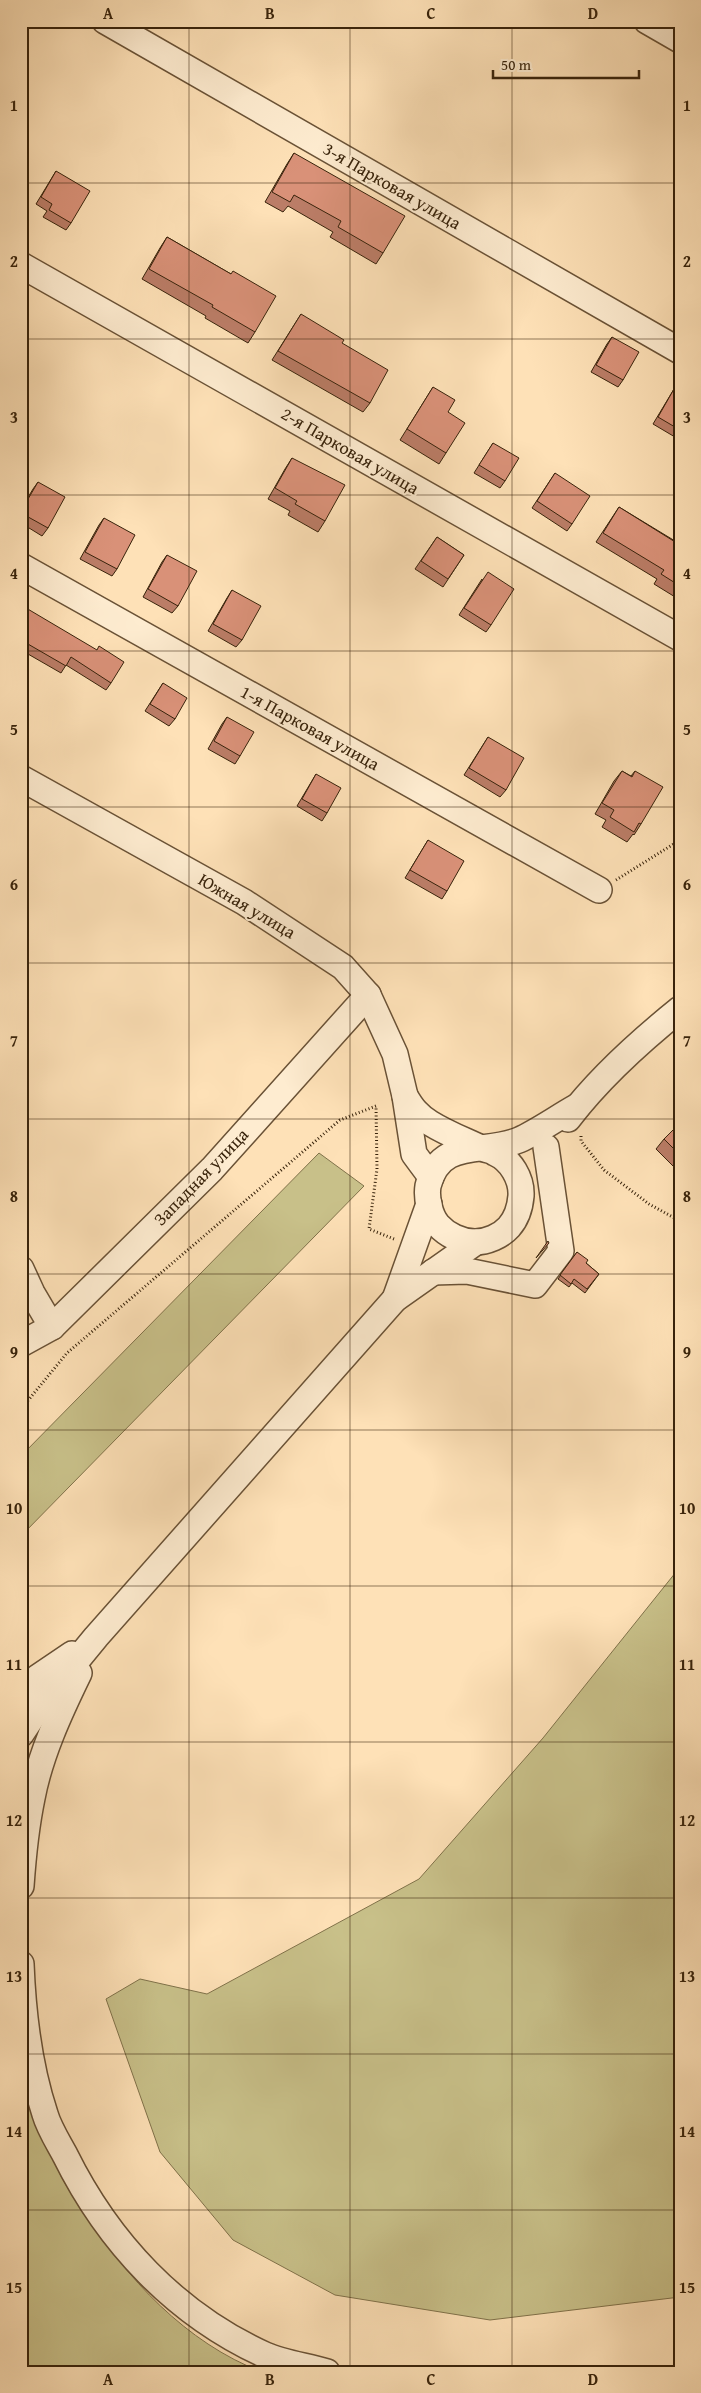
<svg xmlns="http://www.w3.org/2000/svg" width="701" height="2393" font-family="'Gentium Book Plus',serif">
  <rect width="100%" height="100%" fill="#fee1b7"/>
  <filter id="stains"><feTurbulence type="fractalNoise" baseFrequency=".004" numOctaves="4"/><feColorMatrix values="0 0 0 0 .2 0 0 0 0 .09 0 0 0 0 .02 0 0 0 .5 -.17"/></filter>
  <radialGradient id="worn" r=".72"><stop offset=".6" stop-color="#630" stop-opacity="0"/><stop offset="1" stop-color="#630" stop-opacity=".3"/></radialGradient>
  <g fill="#c8c089" stroke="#80724a">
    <path d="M319 1153 364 1186 21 1536V1456Z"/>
    <path d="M680 1567V2297L490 2320 335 2295 233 2240 160 2152 106 1999 140 1979 207 1994 419 1879 543 1738Z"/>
    <path d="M21 2069C32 2105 45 2142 61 2176 67 2188 76 2200 84 2211 126 2278 186 2343 262 2372H21Z"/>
  </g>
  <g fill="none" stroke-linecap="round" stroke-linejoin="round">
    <g stroke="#6a5236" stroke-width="28">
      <g id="minor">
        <path d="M105 21 680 351"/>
        <path d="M647 21 680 40"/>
        <path d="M21 265 680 638"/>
        <path d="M21 566 599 890"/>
        <path d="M21 778 244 902 343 967 368 995 395 1054 405 1096 414 1154 431 1177"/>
        <path d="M405 1096C412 1108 418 1116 430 1123 446 1133 464 1140 481 1148 486 1150 491 1150 495 1153 511 1160 522 1179 521 1196 520 1208 517 1218 509 1227 501 1236 487 1242 475 1242 461 1242 447 1235 438 1225 430 1216 426 1198 428 1186 440 1137 484 1155 519 1140 539 1131 558 1117 578 1106"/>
        <path d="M568 1119C599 1078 639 1042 680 1009"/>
        <path d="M21 1269 32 1293 52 1327"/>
        <path d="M433 1272 467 1271 535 1285 561 1251 546 1147"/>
        <path d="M395 1299 429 1204"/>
        <path d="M21 1344 52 1327 212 1169 368 995"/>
        <path d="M21 1695 38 1677 72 1654"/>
        <path d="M21 1734 41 1704 96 1637 395 1299 476 1242"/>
        <path d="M21 1886C23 1857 26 1827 32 1798 40 1755 60 1712 79 1673"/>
        <path d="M21 1964C23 2014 29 2066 45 2114 49 2128 58 2142 65 2155 108 2242 175 2314 265 2355 283 2363 307 2366 327 2372"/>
      </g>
    </g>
    <g stroke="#38230b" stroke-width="3" stroke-dasharray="1 2.5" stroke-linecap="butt">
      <path d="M616 880 680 840"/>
      <path d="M581 1136V1141L604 1170 649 1204 680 1221"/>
      <path d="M21 1409 67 1353 340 1120 376 1106 377 1169 369 1229 394 1239"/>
    </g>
    <use href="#minor" stroke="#feecd0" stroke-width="25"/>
  </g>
  <g fill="#bb7d67" stroke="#38230b">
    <path d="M294 153 383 253 376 264 330 237 333 232 288 206 283 212 265 202 287 164Z"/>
    <path d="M56 171 71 223 66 230 43 217 47 211 36 204Z"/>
    <path d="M167 237 231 274 255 332 248 343 205 318 206 316 142 279 160 248Z"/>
    <path d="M301 314 370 403 363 412 272 360Z"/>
    <path d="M612 337 623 380 618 387 591 372 607 344Z"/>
    <path d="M433 387 448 412 446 453 439 464 400 440Z"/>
    <path d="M674 389 680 393V440L653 424Z"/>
    <path d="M493 443 505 481 500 488 474 473Z"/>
    <path d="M292 458 325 521 318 532 288 515 290 511 268 499 285 469Z"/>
    <path d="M555 473 572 524 567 531 532 508Z"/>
    <path d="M38 482 48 528 42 536 21 523V509L33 489Z"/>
    <path d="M619 507 680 544V600L654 584 657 579 596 542Z"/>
    <path d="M104 518 117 569 112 576 80 559 99 525Z"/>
    <path d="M437 537 464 555 443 587 415 569Z"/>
    <path d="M167 555 178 606 172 613 143 597 162 562Z"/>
    <path d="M482 579 491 625 486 632 459 615Z"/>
    <path d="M232 590 242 640 236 647 208 631 227 598Z"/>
    <path d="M21 605 111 683 106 690 66 665 61 673 21 650Z"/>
    <path d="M163 683 175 719 169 726 145 711Z"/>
    <path d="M227 717 240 756 235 764 208 749 222 724Z"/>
    <path d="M488 737 506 790 500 797 464 775Z"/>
    <path d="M622 771 631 776 635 771 641 824 634 835 633 834 627 842 602 827 606 820 595 814 614 781Z"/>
    <path d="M316 774 327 813 322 821 297 806Z"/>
    <path d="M428 840 447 891 442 899 405 878Z"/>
    <path d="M680 1123V1173L656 1149 664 1139Z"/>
    <path d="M577 1252 586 1263 599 1274 585 1293 572 1283 569 1287 558 1279Z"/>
  </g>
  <g fill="#d99178" stroke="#38230b">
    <path d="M294 153 405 216 383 253 338 227 341 221 294 195 290 202 272 192Z"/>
    <path d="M56 171 90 191 71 223 49 210 52 204 41 197Z"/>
    <path d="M167 237 231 274 233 271 276 296 255 332 212 307 213 305 149 269Z"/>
    <path d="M301 314 344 340 342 343 388 370 370 403 278 351Z"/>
    <path d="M612 337 639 352 623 380 596 365Z"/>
    <path d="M433 387 455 400 448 412 465 423 446 453 407 429Z"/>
    <path d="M674 389 680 393V430L658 417Z"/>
    <path d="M493 443 519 458 505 481 479 465Z"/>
    <path d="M292 458 345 485 325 521 295 504 297 501 275 488Z"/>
    <path d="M555 473 590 496 572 524 537 501Z"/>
    <path d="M38 482 65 497 48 528 21 513V511Z"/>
    <path d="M619 507 680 545V586L661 574 664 570 603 533Z"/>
    <path d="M104 518 135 535 117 569 85 552Z"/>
    <path d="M437 537 464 555 448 579 421 561Z"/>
    <path d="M167 555 197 571 178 606 148 589Z"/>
    <path d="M488 572 514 589 491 625 464 608Z"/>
    <path d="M232 590 261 606 242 640 213 624Z"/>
    <path d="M21 605 97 650 99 646 124 662 111 683 71 657 66 666 21 640Z"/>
    <path d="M163 683 187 698 175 719 150 704Z"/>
    <path d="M227 717 254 732 240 756 214 741Z"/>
    <path d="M488 737 524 758 506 790 469 768Z"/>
    <path d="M622 771 632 777 635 771 663 787 641 824 639 823 634 832 610 817 614 810 602 803Z"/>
    <path d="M316 774 341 788 327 813 302 799Z"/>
    <path d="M428 840 464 861 447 891 410 870Z"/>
    <path d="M680 1123V1155L664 1139Z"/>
    <path d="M548 1241 549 1243 536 1258Z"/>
    <path d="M577 1252 588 1260 586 1263 599 1274 587 1289 574 1279 571 1284 560 1275Z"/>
  </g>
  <path fill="none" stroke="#38230b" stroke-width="1" stroke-opacity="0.55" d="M189 21V2372M350 21V2372M512 21V2372M21 183H680M21 339H680M21 495H680M21 651H680M21 807H680M21 963H680M21 1119H680M21 1274H680M21 1430H680M21 1586H680M21 1742H680M21 1898H680M21 2054H680M21 2210H680"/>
  <g text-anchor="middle" stroke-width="4" stroke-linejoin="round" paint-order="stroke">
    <g font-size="18" fill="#38230b" stroke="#feecd0">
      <text transform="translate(392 186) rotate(30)" y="6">3-я Парковая улица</text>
      <text transform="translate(350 451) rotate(30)" y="6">2-я Парковая улица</text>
      <text transform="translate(310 728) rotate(29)" y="6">1-я Парковая улица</text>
      <text transform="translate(247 906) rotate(31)" y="6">Южная улица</text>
      <text transform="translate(201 1177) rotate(-46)" y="6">Западная улица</text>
    </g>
  </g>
  <rect width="701" height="2393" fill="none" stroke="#fee1b7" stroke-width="55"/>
  <path d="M493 70v8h146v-8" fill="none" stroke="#38230b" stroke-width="2.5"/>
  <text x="501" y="70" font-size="15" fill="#38230b" stroke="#feecd0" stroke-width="4" paint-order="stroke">50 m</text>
  <rect x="28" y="28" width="646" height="2338" fill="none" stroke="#38230b" stroke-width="2"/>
  <g font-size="16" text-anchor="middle" font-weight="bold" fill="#38230b">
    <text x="108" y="19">A</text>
    <text x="270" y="19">B</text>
    <text x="431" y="19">C</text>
    <text x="593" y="19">D</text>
    <text x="14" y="111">1</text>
    <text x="687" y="111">1</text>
    <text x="14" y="267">2</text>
    <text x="687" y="267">2</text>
    <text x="14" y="423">3</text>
    <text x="687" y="423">3</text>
    <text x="14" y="579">4</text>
    <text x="687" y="579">4</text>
    <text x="14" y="735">5</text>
    <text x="687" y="735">5</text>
    <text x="14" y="890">6</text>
    <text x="687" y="890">6</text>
    <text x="14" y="1046">7</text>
    <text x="687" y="1046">7</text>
    <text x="14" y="1202">8</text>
    <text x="687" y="1202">8</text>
    <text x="14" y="1358">9</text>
    <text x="687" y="1358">9</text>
    <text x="14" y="1514">10</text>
    <text x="687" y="1514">10</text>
    <text x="14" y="1670">11</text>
    <text x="687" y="1670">11</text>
    <text x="14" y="1826">12</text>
    <text x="687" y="1826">12</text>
    <text x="14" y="1982">13</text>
    <text x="687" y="1982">13</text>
    <text x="14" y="2137">14</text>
    <text x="687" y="2137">14</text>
    <text x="14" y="2293">15</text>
    <text x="687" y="2293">15</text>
    <text x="108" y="2385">A</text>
    <text x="270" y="2385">B</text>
    <text x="431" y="2385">C</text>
    <text x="593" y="2385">D</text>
  </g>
  <rect width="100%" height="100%" filter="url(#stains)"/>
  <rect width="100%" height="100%" fill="url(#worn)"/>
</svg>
